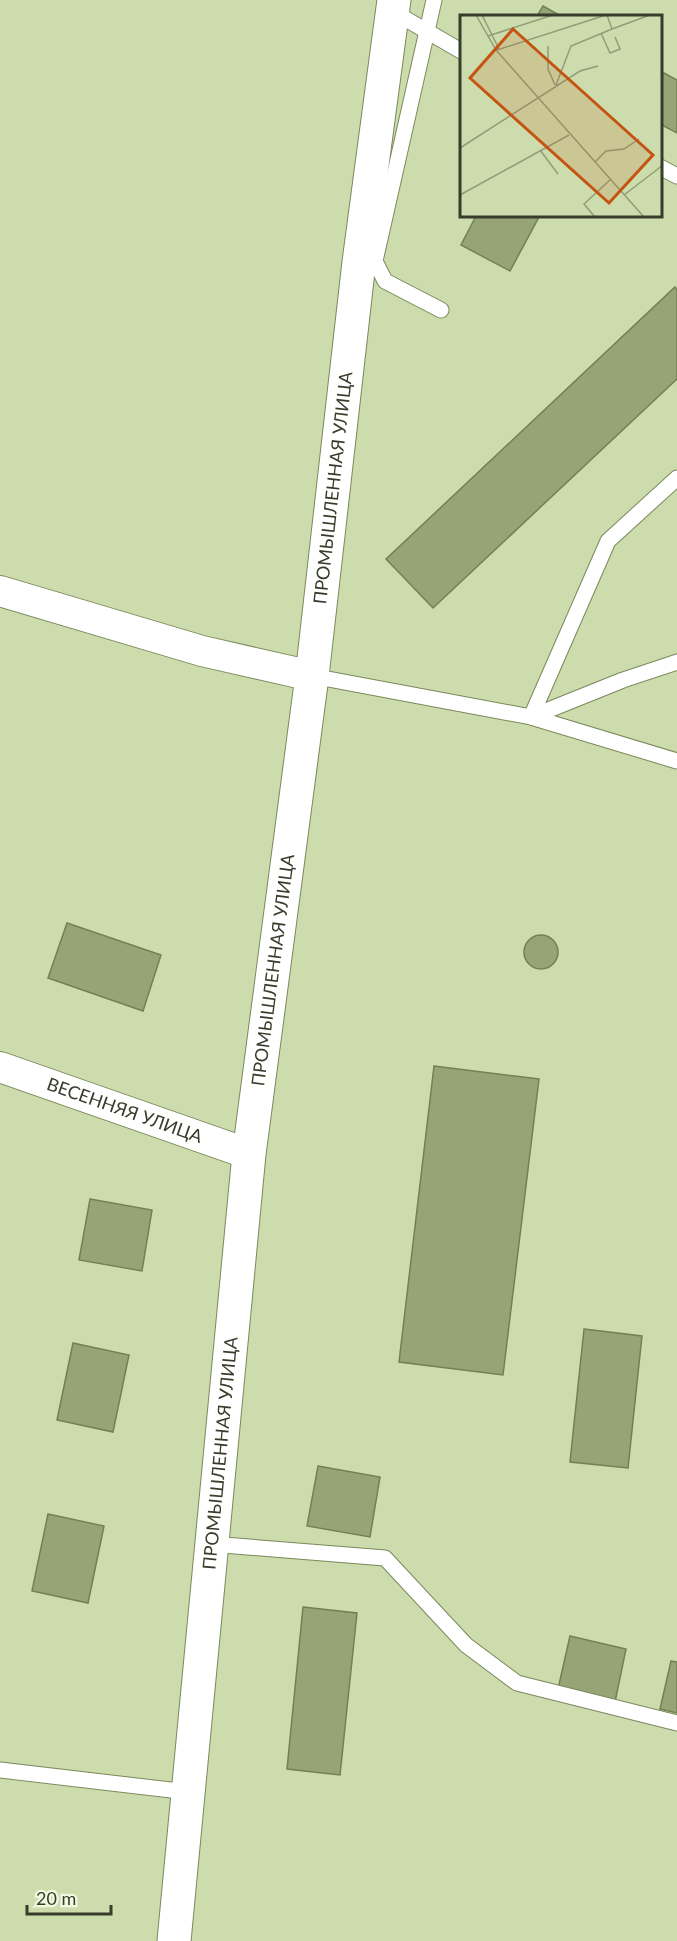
<svg xmlns="http://www.w3.org/2000/svg" width="677" height="1941" font-family="Lato,sans-serif">
  <rect width="100%" height="100%" fill="#cddcac"/>
  <g fill="#96a476" stroke="#738053" stroke-width="1.5">
    <path d="M543 6 561 16H537Z"/>
    <path d="M664 73 677 80V133L660 124V79Z"/>
    <path d="M476 216 539 217 510 271 461 245Z"/>
    <path d="M675 287 677 290V379L433 608 386 559Z"/>
    <path d="M67 923 161 955 143 1011 48 978Z"/>
    <circle cx="541" cy="952" r="17"/>
    <path d="M434 1066 539 1079 503 1375 399 1362Z"/>
    <path d="M90 1199 152 1210 142 1271 79 1260Z"/>
    <path d="M584 1329 642 1336 628 1468 570 1462Z"/>
    <path d="M73 1343 129 1355 113 1432 57 1420Z"/>
    <path d="M318 1466 380 1477 370 1537 307 1526Z"/>
    <path d="M48 1514 104 1526 88 1603 32 1591Z"/>
    <path d="M303 1607 357 1613 340 1775 287 1769Z"/>
    <path d="M570 1636 626 1649 615 1702 558 1689Z"/>
    <path d="M671 1661 677 1662V1713L660 1709Z"/>
  </g>
  <g fill="none" stroke-linecap="round" stroke-linejoin="round">
    <g stroke="#7a885b" stroke-width="17">
      <g id="lane">
        <path d="M434 0 375 261 385 281 441 310"/>
        <path d="M392 11 461 51"/>
        <path d="M660 167 677 176"/>
        <path d="M312 676 531 717 677 761"/>
        <path d="M531 717 608 541 677 478"/>
        <path d="M531 717 623 680 677 662"/>
        <path d="M211 1544 385 1558 466 1645 517 1683 677 1723"/>
        <path d="M0 1770 188 1792"/>
      </g>
    </g>
    <g stroke="#7a885b" stroke-width="32">
      <g id="street">
        <path d="M0 591 202 651 312 676"/>
        <path id="s1" d="M0 1067 249 1154"/>
      </g>
    </g>
    <g stroke="#7a885b" stroke-width="35">
      <g id="secondary">
        <path id="s2" d="M174 1941 249 1154 312 676 359 262 394 0"/>
      </g>
    </g>
    <use href="#lane" stroke="#fff" stroke-width="15"/>
    <use href="#street" stroke="#fff" stroke-width="30"/>
    <use href="#secondary" stroke="#fff" stroke-width="33"/>
  </g>
  <g text-anchor="middle" stroke-width="4.5" stroke-linejoin="round" paint-order="stroke">
    <g font-size="18" fill="#373d2a" stroke="#f1fae1">
      <text dy="6" stroke="none"><textPath href="#s2" startOffset="1462">ПРОМЫШЛЕННАЯ УЛИЦА</textPath></text>
      <text dy="6" stroke="none"><textPath href="#s2" startOffset="976">ПРОМЫШЛЕННАЯ УЛИЦА</textPath></text>
      <text dy="6" stroke="none"><textPath href="#s1" startOffset="132">ВЕСЕННЯЯ УЛИЦА</textPath></text>
      <text dy="6" stroke="none"><textPath href="#s2" startOffset="490">ПРОМЫШЛЕННАЯ УЛИЦА</textPath></text>
    </g>
  </g>
  <g transform="translate(460 15)">
    <rect width="202" height="202" fill="#cddcac"/>
    <path fill="none" stroke="#919c78" stroke-width="1.5" d="M16 0 36 35 184 202M22 0 39 34M152 14 190 0M141 18 150 38 160 34 155 22M28 21 93 0M88 31V54L95 70M37 35 146 0M96 70 111 31 152 14 147 0M0 133 120 56 138 51M80 135 98 159M135 147 146 136 164 134 179 124M0 180 109 120M164 180 203 150M135 202 124 189 150 165"/>
    <path fill="#c55312" fill-opacity="0.15" stroke="#c55312" stroke-width="3" d="M53 14 193 140 149 188 10 63Z"/>
    <rect width="202" height="202" fill="none" stroke="#373d2a" stroke-width="3"/>
  </g>
  <path d="M27 1905v9h84v-9" fill="none" stroke="#373d2a" stroke-width="3"/>
  <text x="36" y="1905" font-size="18" fill="#373d2a" stroke="#f1fae1" stroke-width="4.5" paint-order="stroke">20 m</text>
</svg>
